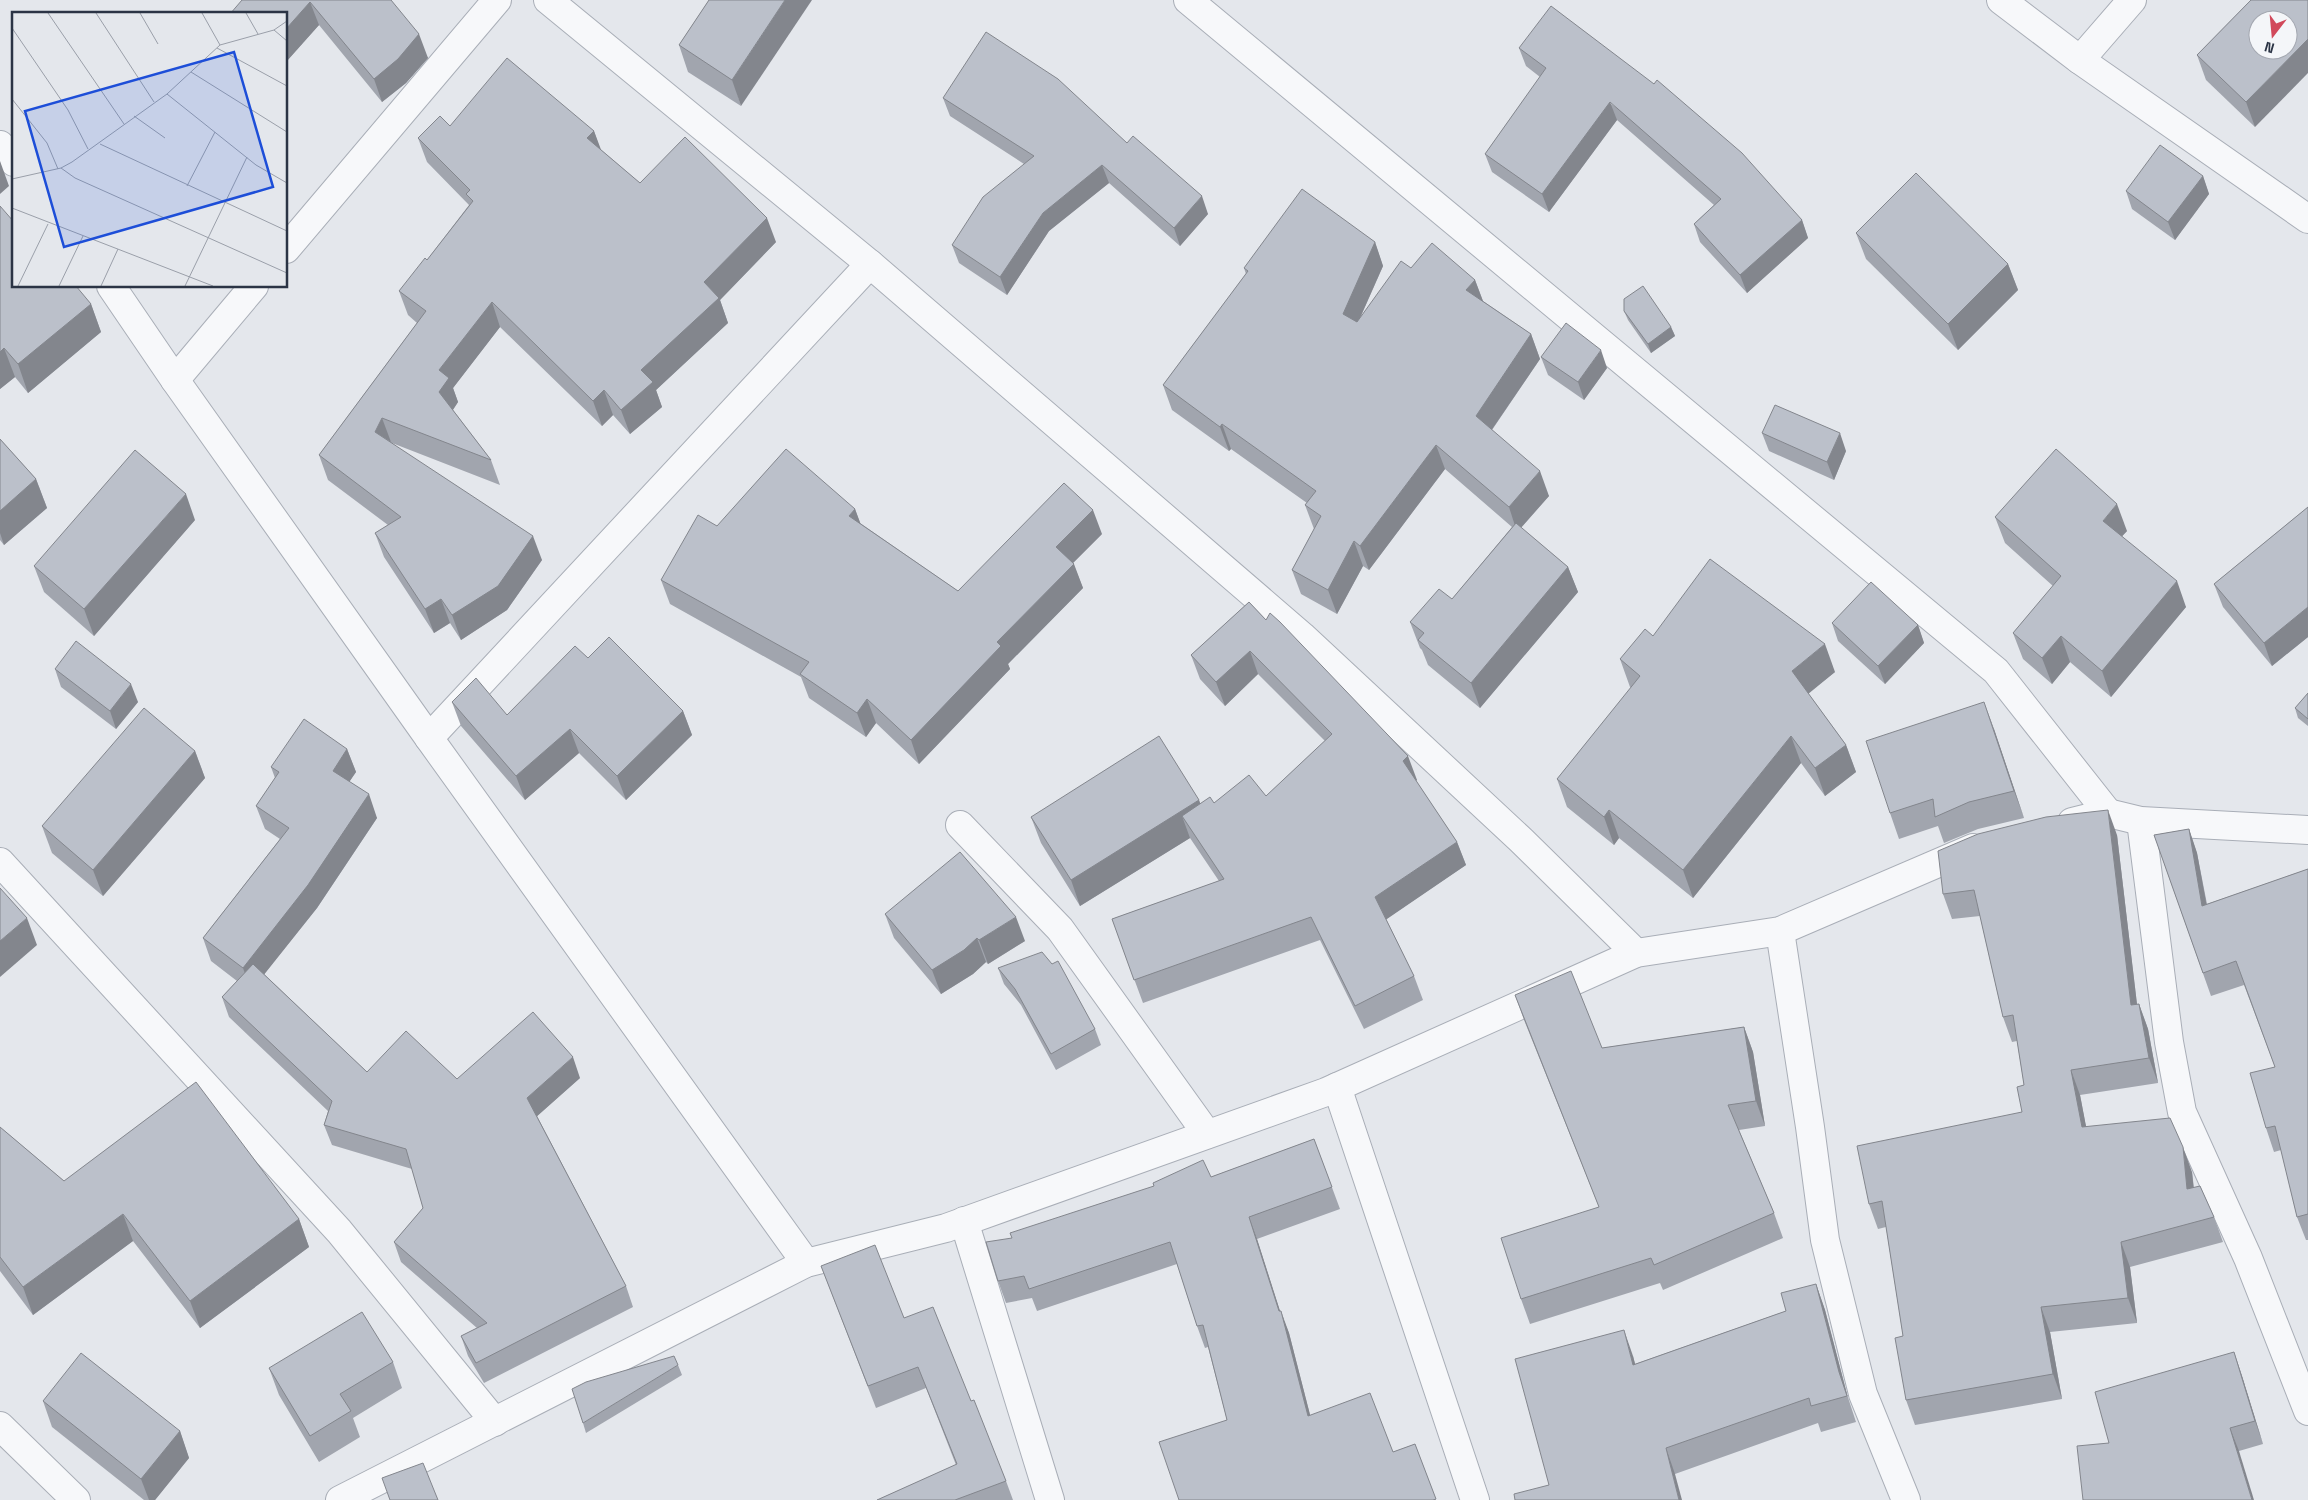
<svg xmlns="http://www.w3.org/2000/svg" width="2308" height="1500" font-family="'Space Grotesk',sans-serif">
  <rect width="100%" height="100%" fill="#e4e7ec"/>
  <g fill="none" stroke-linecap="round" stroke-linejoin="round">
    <g stroke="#a9aeb7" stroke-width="30">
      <g id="minor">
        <path d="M548 0 870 264 1302 636 1521 840 1636 953"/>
        <path d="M1188 0 1996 671 2108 813"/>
        <path d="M2001 0 2080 60 2308 219"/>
        <path d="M2080 60 2132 0"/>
        <path d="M0 145 14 162"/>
        <path d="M286 249 497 0"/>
        <path d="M111 286 175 380 429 738 806 1263"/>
        <path d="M175 380 254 286"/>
        <path d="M429 738 870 264"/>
        <path d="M2141 821 2169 1042 2182 1112 2248 1258 2308 1411"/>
        <path d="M2072 822 2108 813 2141 821 2308 830"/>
        <path d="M960 825 1060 929 1207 1134"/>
        <path d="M0 862 339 1231 495 1422"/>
        <path d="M1780 931 1810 1127 1825 1240 1863 1394 1906 1500"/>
        <path d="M1337 1087 1475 1500"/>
        <path d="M964 1221 1050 1500"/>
        <path d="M0 1426 76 1500"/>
        <path d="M340 1500 806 1263 946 1228 1326 1092 1636 953 1780 931 1973 848"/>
      </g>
    </g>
    <use href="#minor" stroke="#f7f8fa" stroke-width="28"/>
  </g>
  <g fill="#a1a5ae">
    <path d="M242 0H391L428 58 406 83 382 102 319 25 286 62V14Z"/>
    <path d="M709 0 741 106 688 72 679 45Z"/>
    <path d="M2251 0 2255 127 2206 80 2197 55Z"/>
    <path d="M1519 48 1802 220 1808 238 1747 293 1700 242 1694 224 1714 205 1617 120 1549 212 1492 172 1485 154 1540 77 1526 66Z"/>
    <path d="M943 98 1127 143 1208 214 1180 246 1109 183 1049 231 1007 295 959 263 952 245 1024 164 950 116Z"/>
    <path d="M450 126 594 131 600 149 640 183 776 242 720 300 728 323 656 390 662 407 630 434 613 415 602 426 500 327 453 388 458 402 453 410 491 460 500 485 392 443 542 560 507 610 461 640 450 623 434 633 384 557 375 533 388 525 328 480 319 455 417 323 408 315 399 291 427 260 469 205 427 162 418 138Z"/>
    <path d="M2203 176 2209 194 2175 240 2132 209 2126 191Z"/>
    <path d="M14 222 91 304 101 332 28 393 15 377 0 389Z"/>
    <path d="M1856 233 2008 264 2018 290 1958 350 1866 259Z"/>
    <path d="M1375 242 1383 266 1361 316 1411 268 1475 280 1483 301 1531 334 1540 359 1492 430 1549 496 1521 528 1568 567 1578 592 1480 708 1428 665 1422 650 1420 648 1410 622 1452 599 1512 527 1445 469 1369 570 1363 566 1337 614 1301 594 1292 570 1314 529 1305 505 1307 503 1231 449 1229 451 1172 410 1163 385 1246 274 1244 268Z"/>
    <path d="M1624 311 1671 327 1675 336 1651 353 1628 320Z"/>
    <path d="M1541 357 1607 368 1584 400 1548 375Z"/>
    <path d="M1762 433 1846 451 1834 480 1769 451Z"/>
    <path d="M0 439 36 479 47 508 4 545 0 540Z"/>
    <path d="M2308 507V637L2272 666 2223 607 2214 584Z"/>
    <path d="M855 509 860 523 958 591 1102 534 1073 563 1083 588 1008 664 1010 669 919 764 876 723 866 737 809 698 801 677 670 604 661 580 717 526Z"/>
    <path d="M1995 517 2127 531 2122 536 2186 607 2111 697 2070 662 2052 684 2023 659 2013 633 2053 586 2005 543Z"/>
    <path d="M195 520 94 636 44 592 34 566Z"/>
    <path d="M1249 602 1417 780 1416 781 1457 842 1466 865 1386 919 1414 976 1423 1000 1364 1029 1320 940 1143 1003 1112 919 1219 881 1190 838 1080 906 1041 843 1031 817 1199 800 1200 804 1214 803 1266 796 1325 741 1258 674 1225 706 1200 679 1191 655Z"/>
    <path d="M1832 623 1918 625 1924 643 1885 684 1838 641Z"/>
    <path d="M1653 636 1835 672 1808 693 1846 745 1856 772 1825 796 1801 763 1693 898 1619 838 1614 845 1567 807 1557 779 1631 688 1630 687 1620 659Z"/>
    <path d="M588 658 683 711 692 735 626 800 579 753 525 800 461 726 452 702 507 715Z"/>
    <path d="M55 669 138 702 116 729 61 687Z"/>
    <path d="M2308 693V726L2298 718 2295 708Z"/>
    <path d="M1994 729 2024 818 1978 829 1944 843 1938 826 1899 839 1890 813Z"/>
    <path d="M347 749 356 772 349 782 377 818 317 908 264 974 367 1072 457 1079 580 1078 537 1116 626 1286 633 1307 484 1383 468 1356 461 1336 477 1328 401 1262 394 1242 423 1208 412 1169 332 1145 324 1125 328 1111 229 1017 222 997 237 981 211 961 203 938 280 839 265 829 256 806 275 778 271 767Z"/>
    <path d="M195 751 205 778 103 896 52 853 42 826Z"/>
    <path d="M2189 829 2197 853 2207 904 2308 869V1240H2306L2297 1217 2281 1150 2274 1152 2266 1128 2275 1067 2244 985 2211 996 2154 835Z"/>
    <path d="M2117 835 2137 1004H2139L2148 1029 2158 1083 2080 1095 2086 1127 2192 1172 2194 1188 2214 1217 2223 1242 2130 1267 2137 1323 2050 1332 2062 1399 1915 1425 1906 1400 1903 1336 1886 1227 1878 1229 1869 1204 2022 1112 2024 1085 2017 1041 2012 1042 2003 1017 1980 916 1952 919 1943 894Z"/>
    <path d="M885 914 1025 941 988 964 986 962 973 974 941 994 894 938Z"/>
    <path d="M998 968 1095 1029 1101 1045 1056 1070 1021 1005 1004 984Z"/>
    <path d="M1515 995 1602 1048 1744 1027 1753 1052 1765 1126 1739 1130 1774 1213 1783 1238 1663 1290 1660 1283 1530 1324 1521 1299 1599 1207 1524 1020Z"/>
    <path d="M0 1127 64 1181 299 1219 309 1247 200 1328 133 1241 33 1315 0 1271Z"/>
    <path d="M1314 1139 1340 1209 1257 1239 1280 1311 1289 1333 1310 1415 1393 1452 1415 1444 1436 1500H1179L1227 1420 1208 1347 1205 1348 1197 1326 1177 1264 1037 1311 1032 1298 1006 1303 998 1281 1012 1238 1211 1177Z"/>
    <path d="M821 1266 904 1318 971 1401 1006 1481 1013 1500H877L956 1465 926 1388 876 1408Z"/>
    <path d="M1816 1284 1825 1310 1848 1398 1856 1422 1821 1432 1818 1423 1675 1474 1549 1485 1633 1356 1635 1364 1786 1311Z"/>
    <path d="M2234 1352 2242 1376 2263 1444 2239 1451 2109 1443Z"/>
    <path d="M393 1362 402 1388 353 1418 360 1437 319 1462 279 1395 269 1368Z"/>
    <path d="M678 1365 682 1375 586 1433 583 1423Z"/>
    <path d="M43 1401 180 1431 189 1458 155 1500H144L52 1427Z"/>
  </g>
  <g fill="#83868d">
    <path d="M785 0H812L741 106 732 80Z"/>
    <path d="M310 2 319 25 286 62V29Z"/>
    <path d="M419 34 428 58 406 83 382 102 374 79Z"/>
    <path d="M2308 39V73L2255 127 2246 102Z"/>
    <path d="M1610 102 1617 120 1549 212 1542 194Z"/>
    <path d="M594 131 603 155 587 138Z"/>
    <path d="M0 161 9 186 0 194Z"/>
    <path d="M1102 165 1109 183 1049 231 1007 295 1000 277 1043 213Z"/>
    <path d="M2203 176 2209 194 2175 240 2168 222Z"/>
    <path d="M1202 196 1208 214 1180 246 1174 228Z"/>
    <path d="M767 218 776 242 720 300 728 323 656 390 662 407 630 434 621 410 641 370 704 282Z"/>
    <path d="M1802 220 1808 238 1747 293 1740 275Z"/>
    <path d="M1375 242 1383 266 1351 338 1343 314Z"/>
    <path d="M2008 264 2018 290 1958 350 1948 324Z"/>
    <path d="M1475 280 1484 304 1466 290Z"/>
    <path d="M492 302 500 327 453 388 458 402 448 417 439 392V370Z"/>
    <path d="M91 304 101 332 28 393 18 364Z"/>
    <path d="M1671 327 1675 336 1651 353 1648 344Z"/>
    <path d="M1531 334 1540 359 1484 441 1476 416Z"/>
    <path d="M4 348 15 377 0 389V352Z"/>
    <path d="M1601 350 1607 368 1584 400 1578 382Z"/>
    <path d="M604 390 613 415 602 426 593 401Z"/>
    <path d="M382 418 391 442 375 432Z"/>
    <path d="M1222 424 1231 449 1229 451 1220 427Z"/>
    <path d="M1840 433 1846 451 1834 480 1827 462Z"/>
    <path d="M1436 445 1445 469 1369 570 1360 546Z"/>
    <path d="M1540 471 1549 496 1517 532 1509 507Z"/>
    <path d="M36 479 47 508 4 545 0 533V511Z"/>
    <path d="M186 494 195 520 94 636 84 609Z"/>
    <path d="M2117 504 2127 531 2112 547 2103 521Z"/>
    <path d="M855 509 864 533 849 516Z"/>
    <path d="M1093 510 1102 534 1065 571 1056 547Z"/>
    <path d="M533 536 542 560 507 610 461 640 452 615Z"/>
    <path d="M1354 541 1363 566 1337 614 1328 590Z"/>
    <path d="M1074 564 1083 588 1008 664 1010 669 919 764 911 740 997 642Z"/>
    <path d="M1568 567 1578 592 1480 708 1471 683Z"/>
    <path d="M2177 581 2186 607 2111 697 2102 671Z"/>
    <path d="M441 599 450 623 434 633 425 609Z"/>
    <path d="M2308 607V637L2272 666 2264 643Z"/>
    <path d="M1918 625 1924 643 1885 684 1878 666Z"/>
    <path d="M2061 636 2070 662 2052 684 2042 658Z"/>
    <path d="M1825 644 1835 672 1802 699 1792 671Z"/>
    <path d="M1250 651 1258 674 1225 706 1216 682Z"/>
    <path d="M131 684 138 702 116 729 110 711Z"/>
    <path d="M867 699 876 723 866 737 857 713Z"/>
    <path d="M1984 702 1994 729 2024 818 2014 791Z"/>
    <path d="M683 711 692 735 626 800 617 776Z"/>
    <path d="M570 729 579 753 525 800 516 776Z"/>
    <path d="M1791 736 1801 763 1693 898 1683 870Z"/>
    <path d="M1846 745 1856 772 1825 796 1815 768Z"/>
    <path d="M347 749 356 772 341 794 333 771Z"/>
    <path d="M195 751 205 778 103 896 93 870Z"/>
    <path d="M1408 756 1417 780 1411 785 1403 761Z"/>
    <path d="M369 794 377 818 317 908 251 991 243 968Z"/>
    <path d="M1199 800 1208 826 1182 816 1190 838 1080 906 1071 880Z"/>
    <path d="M1609 810 1619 838 1614 845 1604 817Z"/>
    <path d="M2108 810 2117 835 2140 1030 2131 1005Z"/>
    <path d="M2189 829 2197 853 2211 929 2202 906Z"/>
    <path d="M1457 842 1466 865 1384 921 1375 897Z"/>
    <path d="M1016 917 1025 941 988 964 979 940Z"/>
    <path d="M27 918 37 945 0 977V941Z"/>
    <path d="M977 938 986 962 973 974 941 994 932 970Z"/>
    <path d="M2139 1004 2148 1029 2158 1083 2149 1058Z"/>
    <path d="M1744 1027 1753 1052 1765 1126 1756 1101Z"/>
    <path d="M573 1057 580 1078 535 1118 527 1098Z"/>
    <path d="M2071 1070 2080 1095 2091 1152 2082 1127Z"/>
    <path d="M2183 1147 2192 1172 2196 1214 2187 1189Z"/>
    <path d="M123 1214 133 1241 33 1315 23 1287Z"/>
    <path d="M1249 1217 1257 1239 1287 1333 1279 1311Z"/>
    <path d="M299 1219 309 1247 200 1328 190 1301Z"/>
    <path d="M2121 1242 2130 1267 2137 1323 2128 1298Z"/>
    <path d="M1816 1284 1825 1310 1848 1398 1856 1422 1839 1372Z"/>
    <path d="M2041 1307 2050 1332 2062 1399 2053 1374Z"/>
    <path d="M1281 1311 1289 1333 1316 1438 1308 1416Z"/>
    <path d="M1624 1330 1633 1356 1642 1391 1633 1365Z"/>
    <path d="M2234 1352 2242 1376 2263 1444 2255 1421Z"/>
    <path d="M2230 1428 2239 1451 2254 1500H2252Z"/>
    <path d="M180 1431 189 1458 155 1500H149L141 1479Z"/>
    <path d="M1666 1448 1675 1474 1682 1500H1679Z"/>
  </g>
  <g fill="#bbc0ca" stroke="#83868d" fill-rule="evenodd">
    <path d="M242 0H391L419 34 398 59 374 79 310 2 286 29V14H230Z"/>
    <path d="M709 0H785L732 80 679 45Z"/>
    <path d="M2251 0H2308V39L2246 102 2197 55ZM2258 20H2288V50H2258Z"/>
    <path d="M1551 6 1654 84 1657 80 1742 153 1802 220 1740 275 1694 224 1721 199 1610 102 1542 194 1485 154 1546 68 1519 48Z"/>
    <path d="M986 32 1058 79 1127 143 1133 136 1202 196 1174 228 1102 165 1043 213 1000 277 952 245 983 197 1034 156 943 98Z"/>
    <path d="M507 58 594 131 587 138 640 183 685 137 767 218 704 282 719 298 641 370 653 382 621 410 604 390 593 401 492 302 439 370 449 378 439 392 491 460 382 418 375 432 533 536 498 586 452 615 441 599 425 609 375 533 401 517 319 455 426 311 399 291 425 258 427 260 473 201 466 194 470 190 418 138 440 116 450 126Z"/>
    <path d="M2160 145 2203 176 2168 222 2126 191Z"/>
    <path d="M1916 173 2008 264 1948 324 1856 233Z"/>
    <path d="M1302 189 1375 242 1343 314 1357 322 1401 261 1411 268 1432 243 1475 280 1466 290 1531 334 1476 416 1540 471 1509 507 1436 445 1360 546 1354 541 1328 590 1292 570 1321 516 1305 505 1316 491 1222 424 1220 427 1163 385 1248 271 1244 268Z"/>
    <path d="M0 206 14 222V286H76L91 304 18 364 4 348 0 352Z"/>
    <path d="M1643 286 1671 327 1648 344 1624 311V299Z"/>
    <path d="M1566 323 1601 350 1578 382 1541 357Z"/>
    <path d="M1775 405 1840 433 1827 462 1762 433Z"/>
    <path d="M0 439 36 479 0 511Z"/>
    <path d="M786 449 855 509 849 516 958 591 1064 483 1093 510 1056 547 1074 564 997 642 1001 646 911 740 867 699 857 713 800 674 809 662 661 580 698 515 717 526Z"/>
    <path d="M2056 449 2117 504 2103 521 2177 581 2102 671 2061 636 2042 658 2013 633 2061 576 1995 517Z"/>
    <path d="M135 450 186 494 84 609 34 566Z"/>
    <path d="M2308 507V607L2264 643 2214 584Z"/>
    <path d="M1516 523 1568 567 1471 683 1418 640 1424 633 1410 622 1439 589 1452 599Z"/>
    <path d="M1710 559 1825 644 1792 671 1846 745 1815 768 1791 736 1683 870 1609 810 1604 817 1557 779 1640 676 1620 659 1645 629 1653 636Z"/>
    <path d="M1871 582 1918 625 1878 666 1832 623Z"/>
    <path d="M1249 602 1266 620 1270 613 1280 622 1408 756 1403 761 1457 842 1375 897 1414 976 1355 1006 1311 917 1134 980 1112 919 1224 879 1182 816 1210 797 1214 803 1249 775 1266 796 1332 734 1250 651 1216 682 1191 655Z"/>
    <path d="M609 637 683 711 617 776 570 729 516 776 452 702 476 678 507 715 575 646 588 658Z"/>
    <path d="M76 641 131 684 110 711 55 669Z"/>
    <path d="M2308 693V719L2295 708Z"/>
    <path d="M1984 702 2014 791 1969 802 1935 817 1933 799 1890 813 1866 741Z"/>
    <path d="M144 708 195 751 93 870 42 826Z"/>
    <path d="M304 719 347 749 333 771 369 794 308 885 243 968 203 938 289 828 256 806 279 772 271 767Z"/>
    <path d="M1159 736 1199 800 1071 880 1031 817Z"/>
    <path d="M2108 810 2131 1005 2139 1004 2149 1058 2071 1070 2082 1127 2170 1118 2183 1147 2187 1189 2200 1186 2214 1217 2121 1242 2128 1298 2041 1307 2053 1374 1906 1400 1895 1338 1903 1336 1882 1201 1869 1204 1857 1146 2022 1112 2017 1087 2024 1085 2013 1015 2003 1017 1974 890 1943 894 1938 851 1978 834 2046 817Z"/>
    <path d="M2189 829 2202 906 2308 869V1214L2297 1217 2275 1126 2266 1128 2250 1073 2275 1067 2236 961 2203 973 2154 835Z"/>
    <path d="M960 852 1016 917 979 940 977 938 964 950 932 970 885 914Z"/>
    <path d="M0 888 27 918 0 941Z"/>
    <path d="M1042 952 1052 964 1058 961 1095 1029 1051 1054 1015 989 998 968Z"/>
    <path d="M253 964 367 1072 406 1031 457 1079 533 1012 573 1057 527 1098 626 1286 476 1363 461 1336 487 1323 394 1242 423 1208 406 1149 324 1125 332 1101 222 997Z"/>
    <path d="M1571 971 1602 1048 1744 1027 1756 1101 1728 1105 1774 1213 1654 1265 1651 1258 1521 1299 1501 1238 1599 1207 1515 995Z"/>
    <path d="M196 1082 299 1219 190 1301 123 1214 23 1287 0 1257V1127L64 1181Z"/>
    <path d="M1314 1139 1332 1187 1249 1217 1279 1311H1281L1308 1416 1370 1393 1393 1452 1415 1444 1436 1499 1433 1500H1179L1159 1442 1227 1420 1203 1325 1197 1326 1170 1242 1029 1289 1024 1276 998 1281 986 1242 1012 1238 1010 1233 1154 1186 1153 1183 1203 1160 1211 1177Z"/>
    <path d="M875 1245 904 1318 933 1307 971 1401 974 1400 1006 1481 955 1500H877L957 1464 918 1367 868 1386 821 1266Z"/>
    <path d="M1816 1284 1839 1372 1847 1396 1811 1406 1809 1398 1666 1448 1679 1500H1515L1514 1494 1549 1485 1515 1359 1624 1330 1633 1365 1786 1311 1781 1293Z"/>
    <path d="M362 1312 393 1362 340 1394 351 1411 310 1436 269 1368Z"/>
    <path d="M2234 1352 2255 1421 2230 1428 2252 1500H2083L2077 1446 2109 1443 2095 1392Z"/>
    <path d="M81 1353 180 1431 141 1479 43 1401Z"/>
    <path d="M674 1356 678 1365 583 1423 572 1389 586 1382Z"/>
    <path d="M423 1463 438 1500H390L382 1478Z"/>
  </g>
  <g transform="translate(12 12)">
    <rect width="275" height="275" fill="#e4e7ec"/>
    <path fill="none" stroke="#9a9fa9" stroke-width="1" d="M36 1 112 112M84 1 142 90M128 1 146 32M190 1 208 33M234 1 246 22M0 16 56 98 76 137M262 18 275 29M205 36 275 74M179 60 275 120M155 82 244 153 275 171M0 87 35 131 46 157M122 104 153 126M88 132 275 219M49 156 63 166 275 261M0 167 49 156 60 150 155 82 208 33 262 18 275 9M175 174 203 120M0 196 201 274M6 274 36 212M47 274 71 224M89 274 106 237M173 274 235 145"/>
    <path fill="#1d4ed8" fill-opacity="0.15" stroke="#1d4ed8" stroke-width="2.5" d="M222 40 261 175 52 235 13 99Z"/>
    <rect width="275" height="275" fill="none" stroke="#2b3445" stroke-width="2.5"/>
  </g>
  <g transform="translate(2273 35) rotate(196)"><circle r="24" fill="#f4f6f9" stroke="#a4a8b1"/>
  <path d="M0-4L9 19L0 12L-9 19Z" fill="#d1495b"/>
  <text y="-8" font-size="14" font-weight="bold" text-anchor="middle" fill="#2b3445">N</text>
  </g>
</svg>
